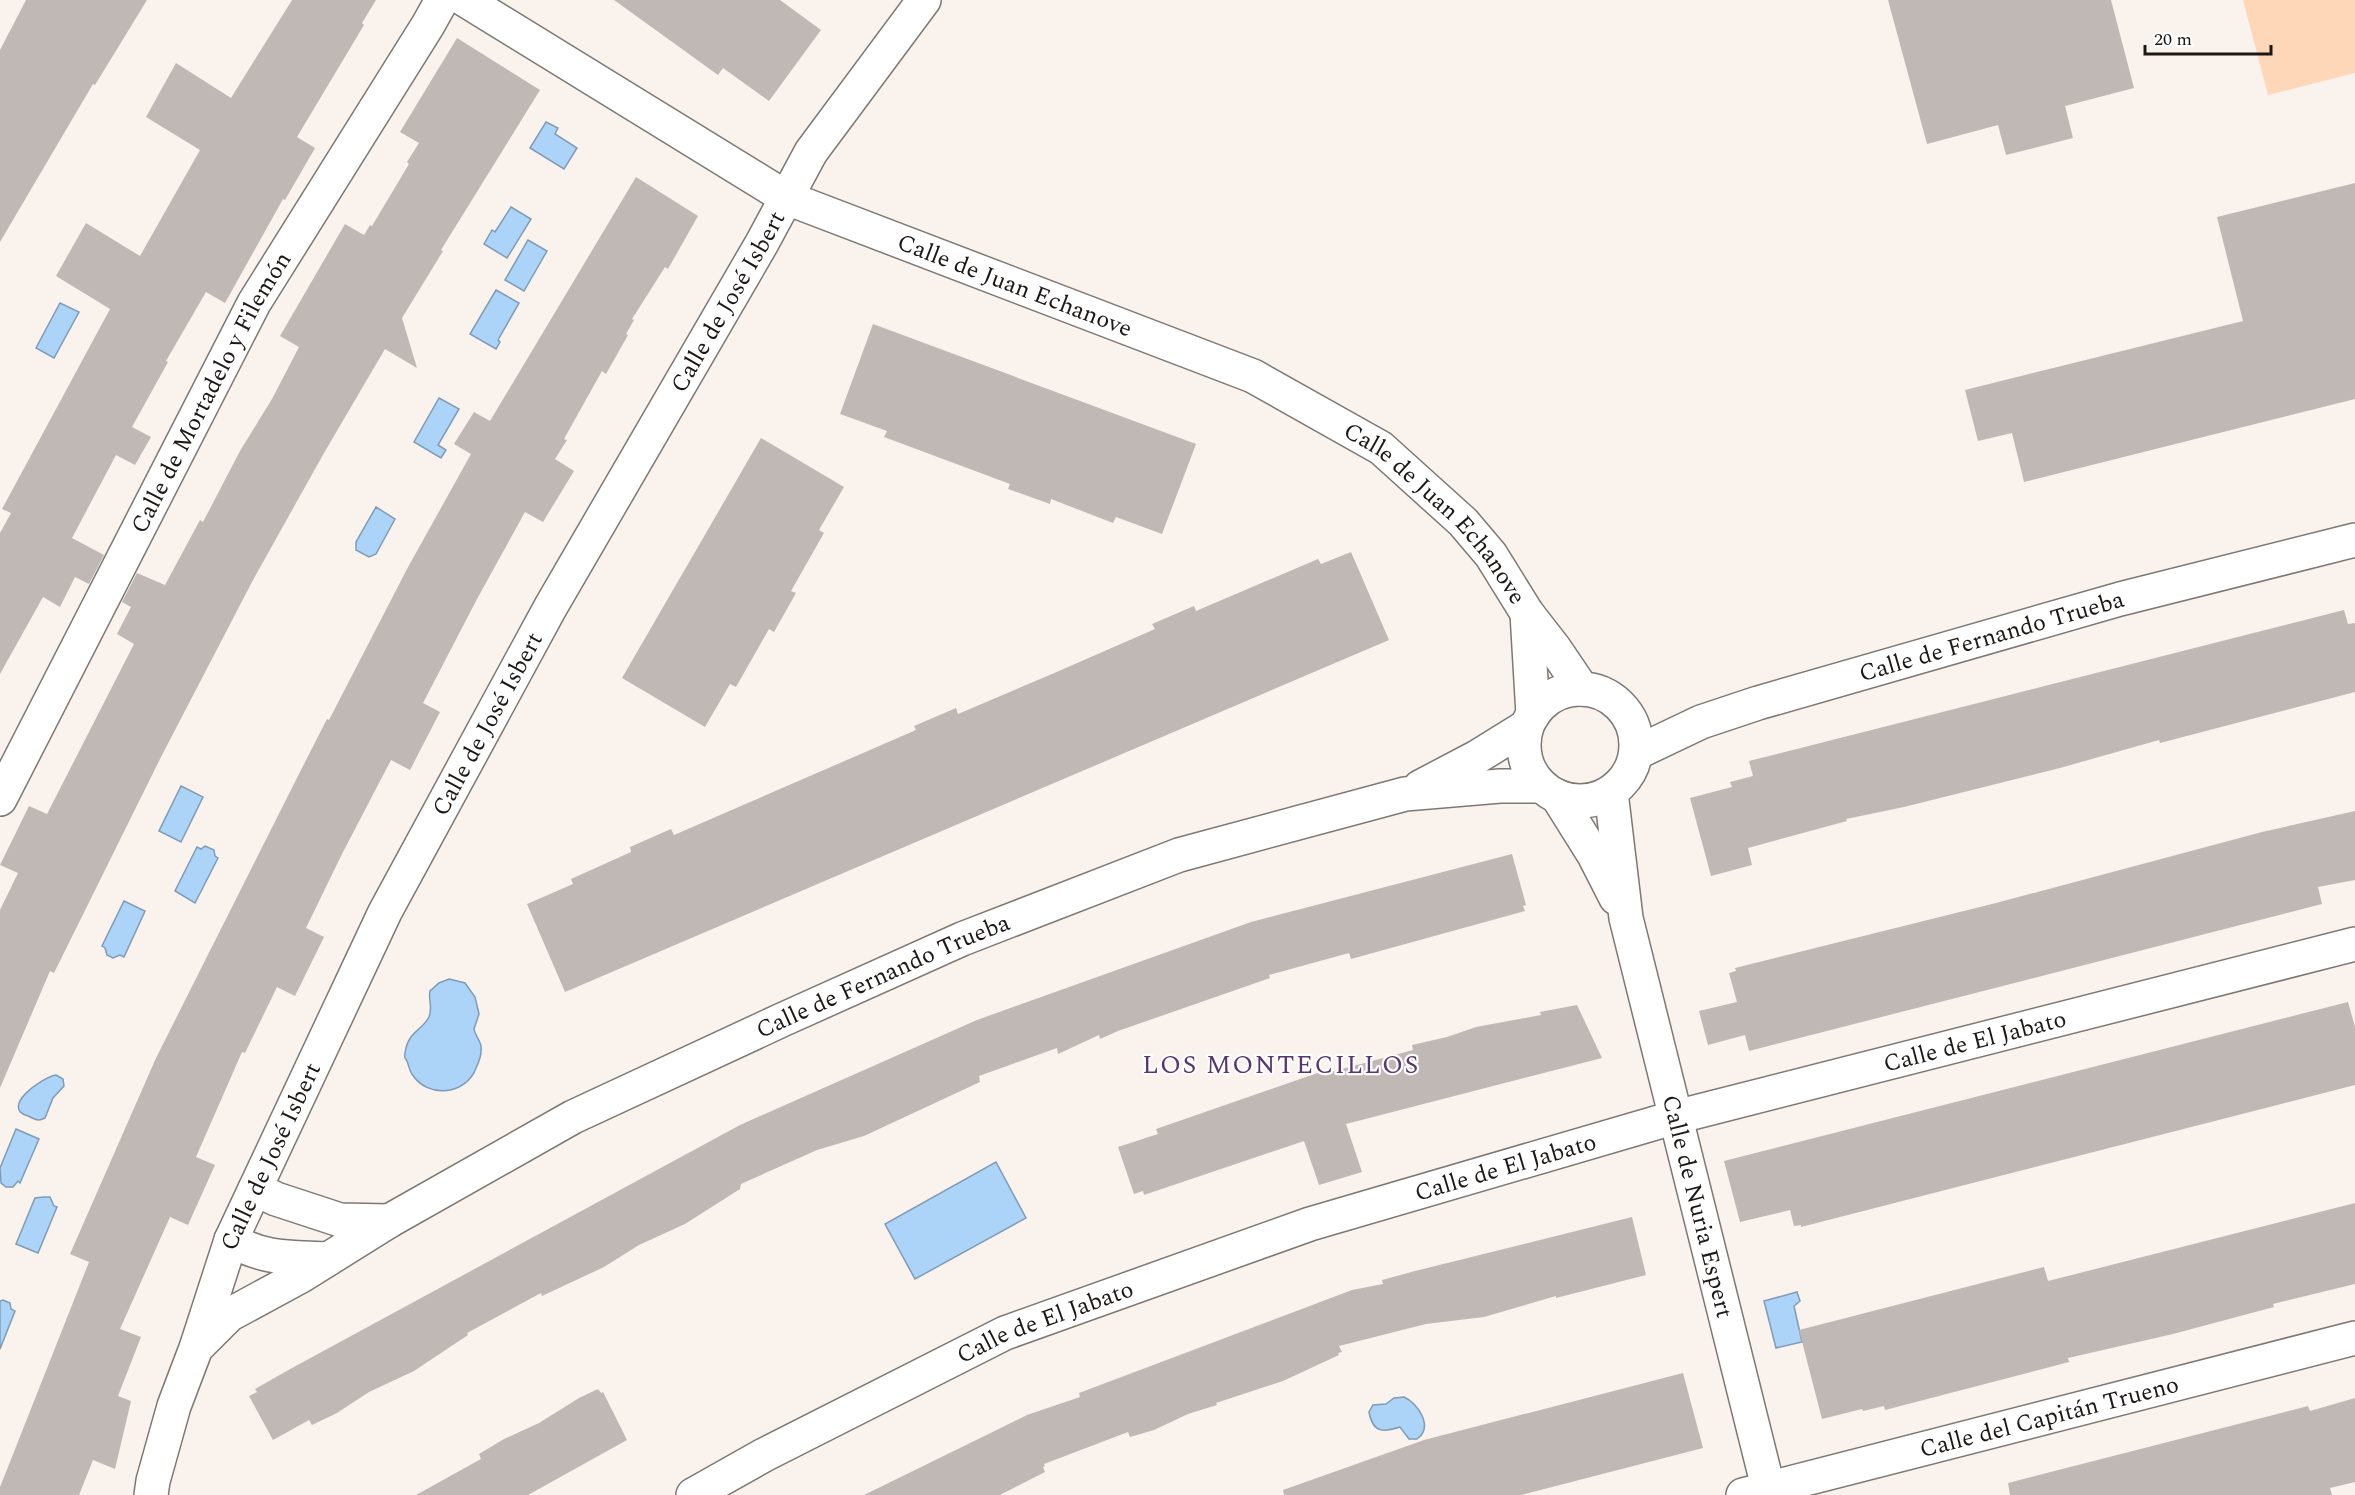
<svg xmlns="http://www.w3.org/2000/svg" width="2355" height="1495" font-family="Spectral,serif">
  <rect width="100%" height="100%" fill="#f9f2ed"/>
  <path fill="#fed7b9" d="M2243 0H2355V73L2268 95Z"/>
  <g fill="#acd4f8" stroke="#809cb4" stroke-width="1.5">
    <path d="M546 122 558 128 555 134 577 148 564 169 530 148Z"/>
    <path d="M511 207 531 219 507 258 484 244 492 230 495 232Z"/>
    <path d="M528 240 547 251 524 291 505 280Z"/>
    <path d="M496 290 519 303 498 340 500 342 496 349 470 334Z"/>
    <path d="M60 303 79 312 54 358 36 348Z"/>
    <path d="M439 398 459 409 438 445 446 450 441 458 414 442Z"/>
    <path d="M376 507 395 519 376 554 369 557 356 550V542Z"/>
    <path d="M181 786 203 797 181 842 159 831Z"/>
    <path d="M205 846 214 850 215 856 218 858 195 903 175 891 197 847 201 849Z"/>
    <path d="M124 901 145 911 124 957 120 955 113 958 107 955 105 948 102 946Z"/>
    <path d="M449 979 465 983 475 997 479 1014 474 1029C475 1035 480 1040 481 1046 482 1053 479 1062 476 1068 467 1094 428 1100 412 1074 409 1070 409 1066 407 1061 405 1057 404 1060 405 1053 408 1031 422 1031 429 1017 433 1007 428 999 430 991L439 983Z"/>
    <path d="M56 1075 63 1079 64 1086 53 1098 45 1118C37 1122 35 1119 28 1116 0 1108 40 1078 56 1075Z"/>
    <path d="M16 1129 39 1139 20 1183 18 1181 13 1187H6L1 1183 0 1168Z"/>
    <path d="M996 1162 1026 1218 915 1279 885 1224Z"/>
    <path d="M44 1197H50L54 1206 57 1207 38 1253 16 1244 35 1198Z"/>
    <path d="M1797 1292 1800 1301 1794 1306 1802 1342 1776 1348 1764 1301Z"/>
    <path d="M3 1300 10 1303 11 1309 15 1311 0 1349V1301Z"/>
    <path d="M1404 1397C1418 1403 1434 1427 1417 1439H1409L1400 1427C1384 1432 1373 1434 1369 1412L1373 1405 1386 1404 1394 1398Z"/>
  </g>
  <g fill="#c0b8b5">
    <path d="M26 0H147L95 85 93 84 0 242V50Z"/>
    <path d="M292 0H376L362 23 364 25 297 137 315 148 285 200 283 199 225 303 206 292 166 361 168 362 132 427 151 437 135 465 116 455 72 538 104 555 89 584 75 577 60 607 43 597 0 674V533L11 513 2 509 110 309 56 276 86 223 140 256 200 150 146 117 176 63 231 98Z"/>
    <path d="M614 0H780L821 30 769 101 723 68 718 75Z"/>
    <path d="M1888 0H2111L2134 88 2065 106 2073 138 2006 155 1998 125 1927 144Z"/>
    <path d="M457 38 540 90 441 250 443 251 402 318 417 368 385 349 324 453 253 580 161 757 54 973 50 971 0 1088V910L18 873 0 865 29 806 47 814 134 644 117 634 131 607 122 602 137 573 165 585 200 520 203 522 240 451 272 399 299 347 280 336 345 224 364 235 370 225 372 226 409 164 407 162 419 143 400 132Z"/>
    <path d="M636 177 698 216 668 269 665 267 632 319 634 320 626 334 628 335 606 374 602 371 564 439 567 440 555 459 574 471 543 522 525 512 477 599 423 703 440 712 410 770 391 760 342 854 306 928 324 937 295 996 277 987 245 1053 242 1052 196 1157 215 1165 188 1225 170 1217 120 1329 141 1337 118 1396 131 1401 115 1469 93 1460 79 1495H0V1487L8 1467 89 1262 70 1254 156 1058 303 766 327 719 329 720 407 569 471 454 454 444 474 412 490 421Z"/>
    <path d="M2355 183V399L2024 482 2012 433 1978 441 1965 390 2243 321 2217 217Z"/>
    <path d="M873 324 1196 444 1162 534 1116 517 1113 523 1051 499 1050 504 1008 489 1010 484 884 437 887 431 840 414Z"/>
    <path d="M761 438 844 487 819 530 824 533 791 591 796 593 774 632 769 629 736 687 730 684 705 727 622 678Z"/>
    <path d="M1351 552 1389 640 565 992 527 904 573 884 571 879 631 852 630 847 671 829 674 835 916 730 914 726 956 708 958 714 1052 674 1155 629 1152 624 1194 606 1196 611 1318 559 1321 564Z"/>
    <path d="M2344 610 2348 624 2355 623V692L2160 743 2159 740 2060 768 1904 807 1846 819 1847 821 1748 848 1752 865 1711 876 1690 798 1732 787 1730 782 1753 776 1749 761Z"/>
    <path d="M2355 811V880L2318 887 2322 904 1749 1051 1745 1035 1708 1045 1699 1011 1737 1002 1729 973 1736 971 1735 968 1996 903 2262 832Z"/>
    <path d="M1512 854 1526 905 1523 906 1525 911 1351 959 1349 953 1269 975 1270 978 1118 1031 1100 1039 1099 1035 1058 1054 1057 1048 979 1076 980 1082 864 1136 817 1150 741 1184 740 1189 685 1224 639 1245 604 1267 542 1296 541 1293 467 1333 468 1335 414 1371 369 1392 337 1413 312 1425 309 1420 273 1440 249 1396 257 1392 255 1389 292 1368 740 1125 977 1020 1251 922Z"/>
    <path d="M2348 1002 2355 1027V1085L1801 1227V1225L1794 1226 1790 1210 1740 1222 1724 1161Z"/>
    <path d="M1577 1005 1602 1058 1346 1124 1362 1172 1319 1185 1304 1141 1144 1195 1143 1191 1134 1194 1118 1147 1158 1134 1156 1129 1326 1070 1327 1073 1413 1050 1412 1045 1447 1037 1476 1027 1541 1015 1540 1012Z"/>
    <path d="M2355 1203V1284L2273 1304 2274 1307 2173 1334 2068 1358 2069 1362 1885 1410 1884 1406 1863 1411 1862 1409 1822 1419 1799 1330 2044 1267 2048 1281Z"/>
    <path d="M1632 1217 1646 1275 1556 1298V1296L1484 1317 1426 1324 1339 1346 1342 1352 1338 1353 1339 1355 1283 1381 1216 1403 1217 1405 1188 1414 1154 1430 1130 1437 1128 1432 1044 1464 1045 1466 1043 1467 1045 1472 1000 1495H864L1027 1415 1080 1397 1079 1393 1352 1290 1383 1284 1382 1280 1415 1271Z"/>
    <path d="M1683 1373 1703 1448 1521 1495H1284L1283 1490 1424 1440Z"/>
    <path d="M598 1389 601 1393 603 1392 627 1440 528 1495H416L481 1459 479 1454 504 1439 539 1423 579 1398Z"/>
    <path d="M2355 1398V1482L2330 1488 2332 1495H2010L2008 1483 2308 1406 2310 1411Z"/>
  </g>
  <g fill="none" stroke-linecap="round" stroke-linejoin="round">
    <g stroke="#7e7873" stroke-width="36">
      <g id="minor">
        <path id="s1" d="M465 0 787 198 1253 376 1381 448 1463 522 1491 555 1527 613 1555 649 1582 689"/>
        <path d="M1527 613 1533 715"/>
        <circle cx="1580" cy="745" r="56"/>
        <path id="s2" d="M1636 753 1701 722 1758 703 2120 599 2355 540"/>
        <path d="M1420 787 1477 757 1527 726"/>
        <path id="s3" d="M1611 792 1626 918 1770 1495"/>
        <path d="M1557 796 1594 855 1616 898"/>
        <path id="s4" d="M0 799 254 303 428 25 442 0"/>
        <path d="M255 1189 276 1199 340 1220 389 1221"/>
        <path d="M231 1240C266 1260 289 1257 328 1259"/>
        <path id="s5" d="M199 1345 229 1315 301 1276 389 1221 573 1117 784 1019 962 939 1179 855 1405 794 1500 786H1541"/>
        <path id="s6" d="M151 1495 153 1481 174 1406 196 1348 231 1240 385 912 550 608 762 243 811 152 924 0"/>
        <path id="s7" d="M693 1495 764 1455 1005 1333 1310 1224 1676 1117 2355 944"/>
        <path id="s8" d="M1743 1495 2355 1338"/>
      </g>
    </g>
    <use href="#minor" stroke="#fff" stroke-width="33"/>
  </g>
  <g text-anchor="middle" stroke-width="4.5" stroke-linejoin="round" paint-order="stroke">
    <g font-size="24" fill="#1b1816" stroke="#fff">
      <text dy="8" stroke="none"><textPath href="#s1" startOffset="622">Calle de Juan Echanove</textPath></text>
      <text dy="8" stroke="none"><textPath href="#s6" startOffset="1330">Calle de José Isbert</textPath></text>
      <text dy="8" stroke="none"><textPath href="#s4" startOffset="458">Calle de Mortadelo y Filemón</textPath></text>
      <text dy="8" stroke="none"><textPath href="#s1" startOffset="1108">Calle de Juan Echanove</textPath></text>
      <text dy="8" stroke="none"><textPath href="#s2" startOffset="375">Calle de Fernando Trueba</textPath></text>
      <text dy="8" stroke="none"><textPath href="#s6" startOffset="844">Calle de José Isbert</textPath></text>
      <text dy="8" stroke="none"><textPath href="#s5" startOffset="780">Calle de Fernando Trueba</textPath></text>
      <text dy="8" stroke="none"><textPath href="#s7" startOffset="1365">Calle de El Jabato</textPath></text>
      <text dy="8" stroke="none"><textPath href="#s6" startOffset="360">Calle de José Isbert</textPath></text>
      <text dy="8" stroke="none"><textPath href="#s7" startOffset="879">Calle de El Jabato</textPath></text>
      <text dy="8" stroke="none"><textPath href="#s3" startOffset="424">Calle de Nuria Espert</textPath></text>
      <text dy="8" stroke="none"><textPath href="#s7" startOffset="393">Calle de El Jabato</textPath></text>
      <text dy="8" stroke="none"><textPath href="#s8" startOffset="316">Calle del Capitán Trueno</textPath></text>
    </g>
    <g font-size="26" letter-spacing="1.5" fill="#573771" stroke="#fff">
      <text x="1281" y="1073">LOS MONTECILLOS</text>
    </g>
  </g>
  <path d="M2145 45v9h126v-9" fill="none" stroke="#1b1816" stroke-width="3"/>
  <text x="2154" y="45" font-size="18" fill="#1b1816" stroke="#ffffff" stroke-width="4.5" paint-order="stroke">20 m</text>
</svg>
